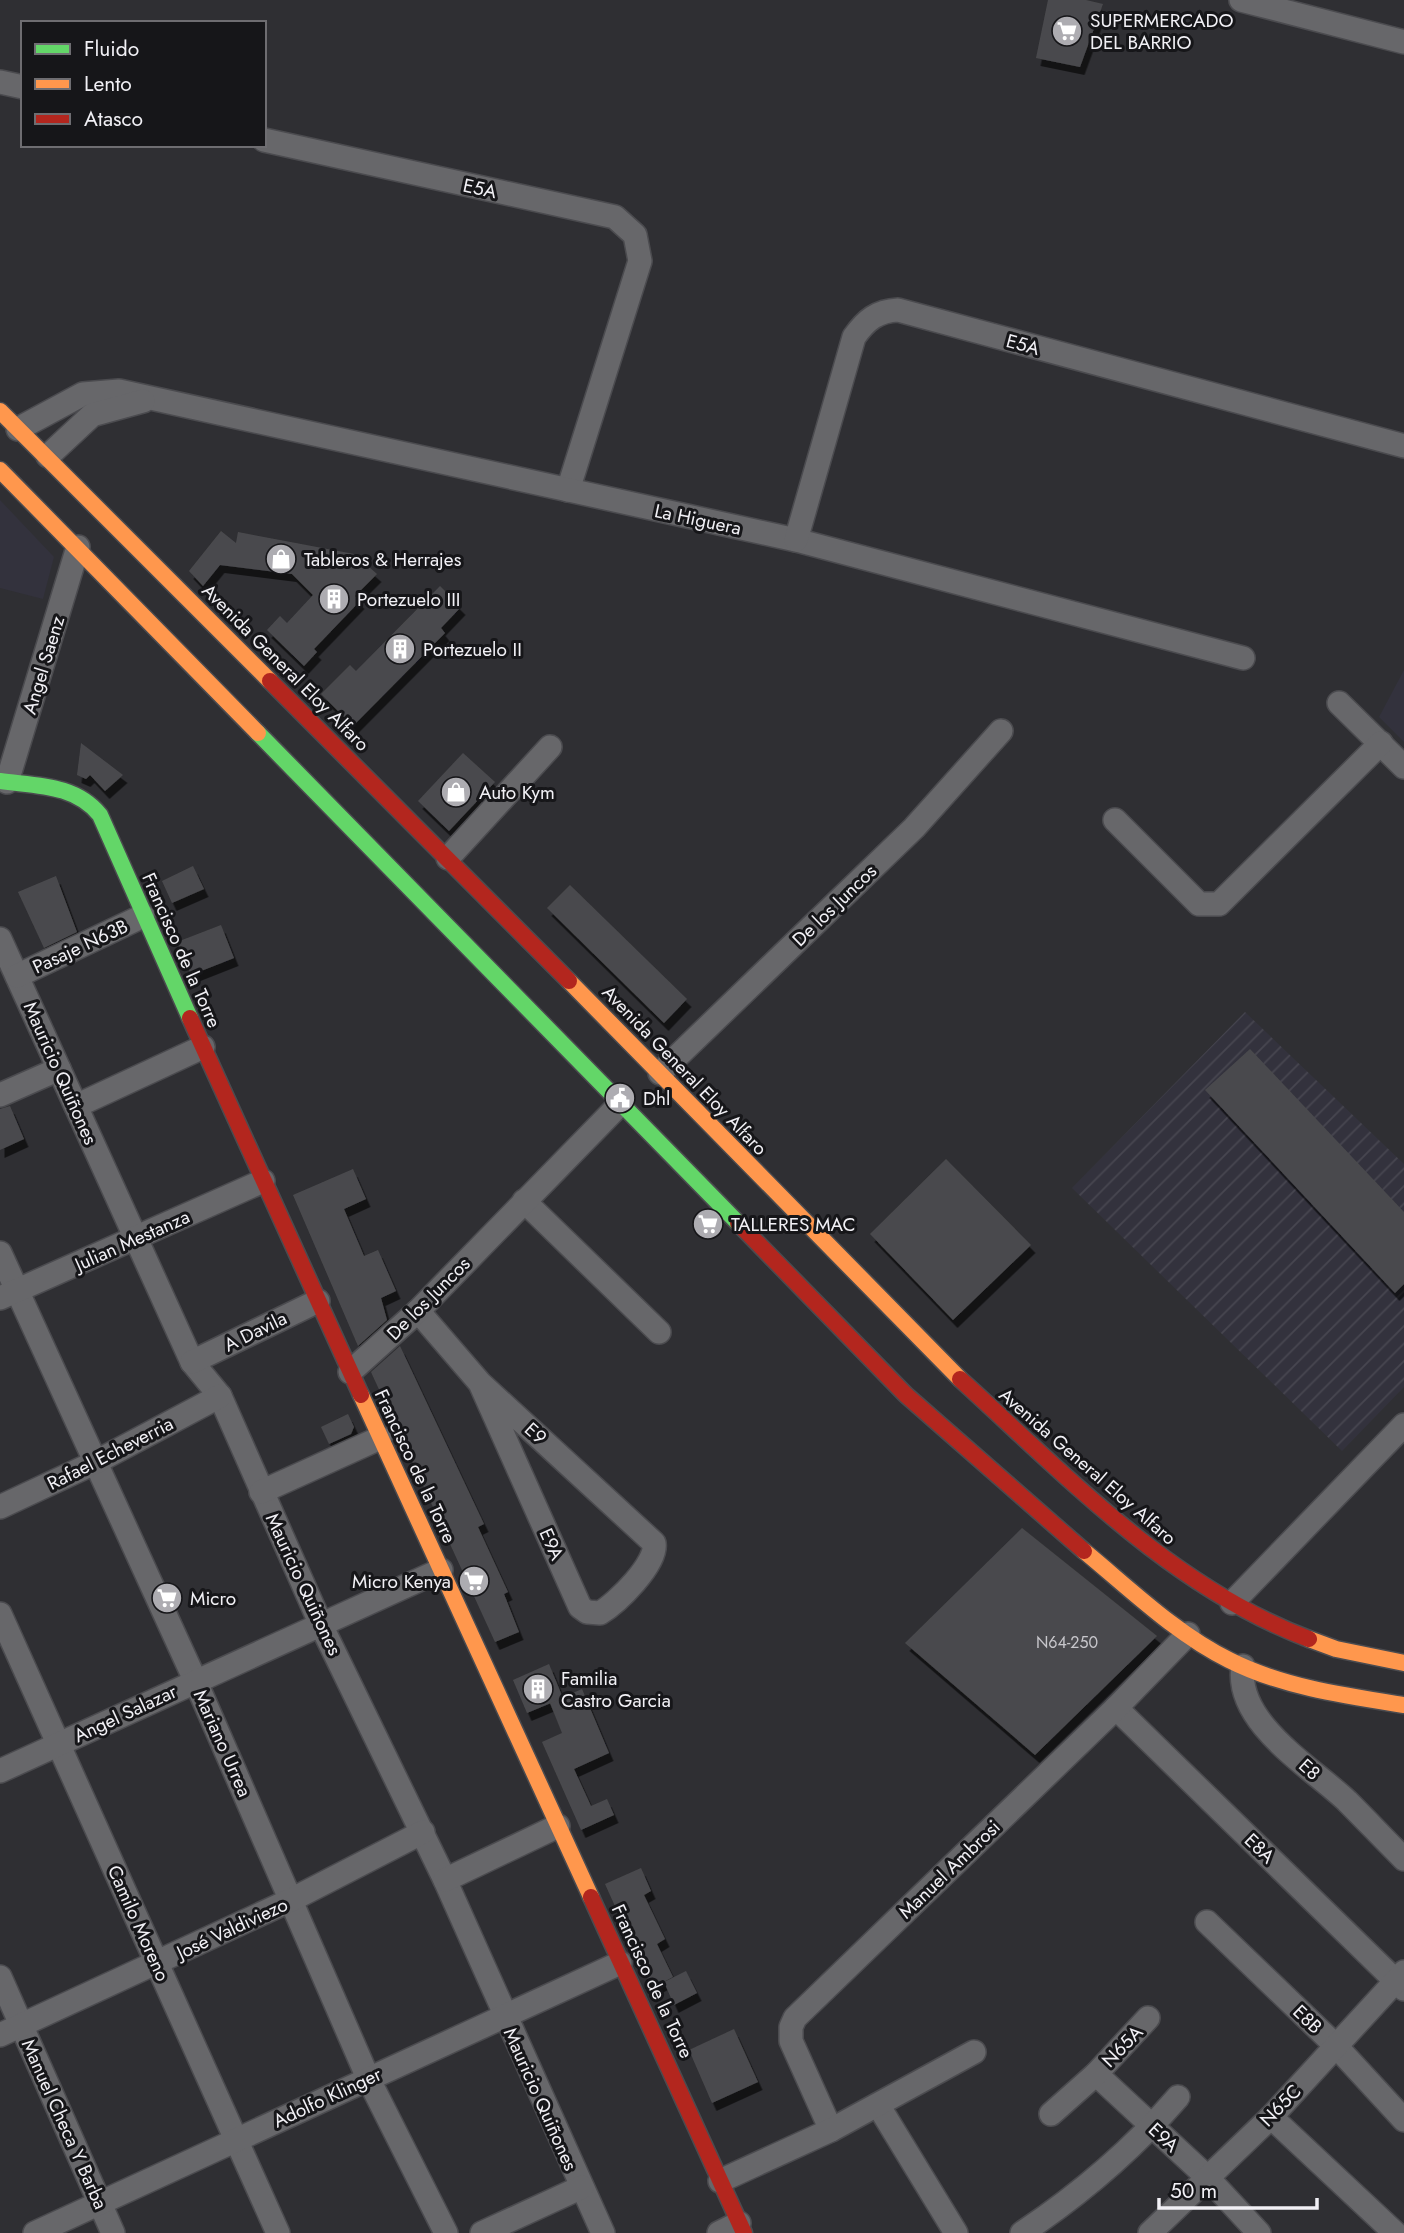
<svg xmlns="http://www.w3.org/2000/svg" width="1404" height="2233" font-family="Jost,sans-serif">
  <defs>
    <pattern id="industrial-furrows" width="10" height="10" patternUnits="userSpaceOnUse" patternTransform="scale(1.75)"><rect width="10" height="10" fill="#33323d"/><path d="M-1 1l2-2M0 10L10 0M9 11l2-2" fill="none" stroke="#474650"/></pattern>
    <filter id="shadow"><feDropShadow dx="4.5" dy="8" stdDeviation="0" flood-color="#0009"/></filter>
  </defs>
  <rect width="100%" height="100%" fill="#2f2f33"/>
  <g fill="#33323d">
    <path d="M0 500 54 557 43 599 0 588Z"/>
    <path d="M1404 670V742L1379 717Z"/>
  </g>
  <path fill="url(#industrial-furrows)" d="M1245 1012 1404 1164V1387L1342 1451 1072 1188Z"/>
  <g fill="#4a4a4d" filter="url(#shadow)">
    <path d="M1048 0H1086L1103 4 1080 67 1036 58Z"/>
    <path d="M221 531 236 543 238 532 354 554 377 574 355 596 360 601 314 649 317 652 304 666 267 630 280 616 287 623 313 595 292 574 220 565 203 586 189 571Z"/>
    <path d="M440 586 461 607 441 628 445 633 353 726 321 694 350 665 356 671Z"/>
    <path d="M81 743 123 775 105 791 90 775 86 779 77 775Z"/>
    <path d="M463 753 495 782 449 831 418 801Z"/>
    <path d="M193 866 204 889 172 903 162 881Z"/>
    <path d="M56 876 77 932 44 948 18 892Z"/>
    <path d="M570 885 687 999 664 1023 547 908Z"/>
    <path d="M221 925 234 958 191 975 177 942Z"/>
    <path d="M1250 1049 1404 1212V1284L1395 1293 1205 1090Z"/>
    <path d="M10 1106 24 1139 0 1150V1109Z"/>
    <path d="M946 1159 1031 1245 953 1320 870 1234Z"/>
    <path d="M353 1169 366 1199 344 1209 364 1256 378 1250 396 1291 381 1298 387 1320 358 1346 293 1195Z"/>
    <path d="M400 1346 484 1524 478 1527 508 1592 504 1594 519 1632 495 1642 371 1372Z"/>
    <path d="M348 1414 354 1427 351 1434 329 1444 321 1427Z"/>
    <path d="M1022 1528 1157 1636 1035 1755 905 1643Z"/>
    <path d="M549 1664 563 1698 527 1713 513 1680Z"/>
    <path d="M582 1689 609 1753 574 1769 591 1806 607 1799 614 1815 581 1830 542 1742 562 1733 550 1703Z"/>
    <path d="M641 1868 651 1891 644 1895 665 1939 657 1944 673 1977 652 1988 605 1884Z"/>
    <path d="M686 1971 697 1993 674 2005 664 1982Z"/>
    <path d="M734 2029 758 2082 712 2103 689 2050Z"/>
  </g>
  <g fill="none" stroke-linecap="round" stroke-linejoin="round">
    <g stroke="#4b4b4f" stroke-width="26">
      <g id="street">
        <path d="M1241 0 1404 42"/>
        <path d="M0 82 23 87"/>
        <path d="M264 140 615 217 635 235 640 261 568 490"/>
        <path d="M18 429 83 394 119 391 796 540 1243 658"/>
        <path d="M48 456 92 415 143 401"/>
        <path d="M796 540 854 337C866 320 877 311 898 310L1404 446"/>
        <path d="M1339 703 1404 767"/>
        <path d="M7 782 78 547"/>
        <path d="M1115 820 1199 904H1219L1381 743"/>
        <path d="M448 858 550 747"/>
        <path d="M0 939 192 1362 220 1396 322 1627 445 1880 603 2233"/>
        <path d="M17 976 143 916"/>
        <path d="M660 1073 914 828 1001 731"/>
        <path d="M0 1095 59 1069"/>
        <path d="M76 1106 203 1047"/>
        <path d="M524 1201 659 1332"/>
        <path d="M0 1253 195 1680 368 2078 446 2233"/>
        <path d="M0 1298 263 1181"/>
        <path d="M418 1311 480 1383 654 1543C658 1563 617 1603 600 1613L587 1612 580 1607 480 1383"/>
        <path d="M192 1362 318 1301"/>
        <path d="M350 1372 418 1311 622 1102"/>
        <path d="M261 1492 380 1438"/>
        <path d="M0 1507 94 1463 220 1396"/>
        <path d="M1232 1603 1404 1425"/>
        <path d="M0 1614 278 2233"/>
        <path d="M1243 1666C1234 1722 1311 1767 1347 1801 1366 1820 1385 1840 1404 1859"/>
        <path d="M1116 1708 1404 1989"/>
        <path d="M0 1771 441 1570"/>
        <path d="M445 1880 558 1826"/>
        <path d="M1207 1922 1335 2045 1404 2120"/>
        <path d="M0 1977 113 2233"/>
        <path d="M0 2035 291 1900 423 1832"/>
        <path d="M1096 2074 1206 2176 1259 2233"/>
        <path d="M878 2105 956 2233"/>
        <path d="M1051 2114 1096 2074 1148 2018"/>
        <path d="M1271 2117 1395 2233"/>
        <path d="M831 2130 791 2041V2027L795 2018 1116 1708 1188 1634"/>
        <path d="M720 2181 831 2130 974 2052"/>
        <path d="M35 2233 620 1963"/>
        <path d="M482 2233 582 2187"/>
        <path d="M719 2233 739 2223"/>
        <path d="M1022 2233C1079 2195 1133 2149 1178 2097"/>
        <path d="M1150 2233 1271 2117 1404 1972"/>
      </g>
    </g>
    <g stroke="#4b4b4f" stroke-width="19">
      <g id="fast">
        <path d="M258 733 738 1223"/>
        <path d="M0 781C36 786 75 784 100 815L190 1018"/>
      </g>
    </g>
    <g stroke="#4b4b4f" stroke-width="19">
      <g id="slow">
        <path d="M0 411 270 681"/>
        <path d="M0 470 258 733"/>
        <path d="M569 981 960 1379"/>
        <path d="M361 1395 591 1897"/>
        <path d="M1084 1551C1129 1588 1176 1634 1229 1660 1282 1687 1346 1696 1404 1705"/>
        <path d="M1309 1639 1336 1649 1404 1663"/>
      </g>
    </g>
    <g stroke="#4b4b4f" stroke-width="19">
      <g id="jam">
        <path d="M270 681 569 981"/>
        <path d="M190 1018 361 1395"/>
        <path d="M738 1223 906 1395 1084 1551"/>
        <path d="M960 1379C1067 1476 1171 1587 1309 1639"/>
        <path d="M591 1897 744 2233"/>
      </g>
    </g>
    <use href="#street" stroke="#67676a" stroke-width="23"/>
    <use href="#fast" stroke="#63d668" stroke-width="16"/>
    <use href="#slow" stroke="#ff974d" stroke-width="16"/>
    <use href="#jam" stroke="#b3261e" stroke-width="16"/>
  </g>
  <defs>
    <g id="supermarket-disc" transform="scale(1.575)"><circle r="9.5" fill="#adacb1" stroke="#161619"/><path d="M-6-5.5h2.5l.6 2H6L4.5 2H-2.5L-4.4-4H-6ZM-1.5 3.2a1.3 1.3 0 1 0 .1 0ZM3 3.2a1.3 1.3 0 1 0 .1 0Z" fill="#fff"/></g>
    <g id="shop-disc" transform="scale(1.575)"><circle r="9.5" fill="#adacb1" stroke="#161619"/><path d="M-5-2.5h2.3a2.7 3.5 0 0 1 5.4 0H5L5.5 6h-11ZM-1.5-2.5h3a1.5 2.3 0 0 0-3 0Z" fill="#fff"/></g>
    <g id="building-disc" transform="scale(1.575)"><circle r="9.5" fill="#adacb1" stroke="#161619"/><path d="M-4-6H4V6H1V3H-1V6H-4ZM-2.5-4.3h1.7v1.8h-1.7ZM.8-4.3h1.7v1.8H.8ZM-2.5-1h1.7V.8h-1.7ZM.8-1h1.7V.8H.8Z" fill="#fff"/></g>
    <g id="civic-disc" transform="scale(1.575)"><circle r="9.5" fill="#adacb1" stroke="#161619"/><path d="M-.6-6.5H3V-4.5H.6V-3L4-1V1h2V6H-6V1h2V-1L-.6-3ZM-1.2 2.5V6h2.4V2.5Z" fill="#fff"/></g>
  </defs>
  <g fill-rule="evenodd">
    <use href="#supermarket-disc" x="1067" y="31"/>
    <use href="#shop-disc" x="281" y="559"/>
    <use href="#building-disc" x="334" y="599"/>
    <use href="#building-disc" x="400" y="649"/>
    <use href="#shop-disc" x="456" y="792"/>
    <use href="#civic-disc" x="620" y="1098"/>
    <use href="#supermarket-disc" x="708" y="1224"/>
    <use href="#supermarket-disc" x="474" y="1581"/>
    <use href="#supermarket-disc" x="167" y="1598"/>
    <use href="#building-disc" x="538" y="1689"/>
  </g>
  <g text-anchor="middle" stroke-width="6" stroke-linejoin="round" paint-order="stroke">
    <g font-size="16" fill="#c7c6cb">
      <text x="1067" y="1648">N64-250</text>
    </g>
    <g font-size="19" fill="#f1f0f5" stroke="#161619" text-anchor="start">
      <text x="1090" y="27">SUPERMERCADO<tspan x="1090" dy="22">DEL BARRIO</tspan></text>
      <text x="304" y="566">Tableros &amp; Herrajes</text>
      <text x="357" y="606">Portezuelo III</text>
      <text x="423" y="656">Portezuelo II</text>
      <text x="479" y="799">Auto Kym</text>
      <text x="643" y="1105">Dhl</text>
      <text x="731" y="1231">TALLERES MAC</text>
      <text x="451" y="1588" text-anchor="end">Micro Kenya</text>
      <text x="190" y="1605">Micro</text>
      <text x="561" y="1685">Familia<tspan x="561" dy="22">Castro Garcia</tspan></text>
    </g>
    <g font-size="19" fill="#f1f0f5" stroke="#161619">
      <text transform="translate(480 188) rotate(12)" y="7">E5A</text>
      <text transform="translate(1023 344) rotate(15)" y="7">E5A</text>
      <text transform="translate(698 519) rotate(12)" y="7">La Higuera</text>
      <text transform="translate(43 665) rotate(-73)" y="7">Angel Saenz</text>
      <text transform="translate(286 667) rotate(45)" y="7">Avenida General Eloy Alfaro</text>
      <text transform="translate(834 905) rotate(-44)" y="7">De los Juncos</text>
      <text transform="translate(80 946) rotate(-25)" y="7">Pasaje N63B</text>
      <text transform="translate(182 950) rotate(66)" y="7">Francisco de la Torre</text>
      <text transform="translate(685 1070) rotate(46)" y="7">Avenida General Eloy Alfaro</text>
      <text transform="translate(61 1073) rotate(66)" y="7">Mauricio Quiñones</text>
      <text transform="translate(132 1240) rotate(-24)" y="7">Julian Mestanza</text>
      <text transform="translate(428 1298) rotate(-45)" y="7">De los Juncos</text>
      <text transform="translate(255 1331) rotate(-26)" y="7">A Davila</text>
      <text transform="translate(536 1433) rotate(42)" y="7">E9</text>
      <text transform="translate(110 1453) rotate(-27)" y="7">Rafael Echeverria</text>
      <text transform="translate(416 1466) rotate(65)" y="7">Francisco de la Torre</text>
      <text transform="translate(1088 1466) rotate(41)" y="7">Avenida General Eloy Alfaro</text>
      <text transform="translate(552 1544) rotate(66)" y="7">E9A</text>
      <text transform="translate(304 1584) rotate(65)" y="7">Mauricio Quiñones</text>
      <text transform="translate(125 1713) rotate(-25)" y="7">Angel Salazar</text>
      <text transform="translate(223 1743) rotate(66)" y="7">Mariano Urrea</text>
      <text transform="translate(1310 1769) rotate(42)" y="7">E8</text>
      <text transform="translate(1260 1848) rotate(44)" y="7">E8A</text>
      <text transform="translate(949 1869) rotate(-44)" y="7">Manuel Ambrosi</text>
      <text transform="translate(139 1923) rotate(66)" y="7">Camilo Moreno</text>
      <text transform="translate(232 1928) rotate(-25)" y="7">José Valdiviezo</text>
      <text transform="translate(653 1981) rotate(65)" y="7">Francisco de la Torre</text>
      <text transform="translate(1308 2019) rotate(44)" y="7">E8B</text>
      <text transform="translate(1122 2046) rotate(-46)" y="7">N65A</text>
      <text transform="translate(327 2097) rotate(-25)" y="7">Adolfo Klinger</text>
      <text transform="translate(541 2099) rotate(66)" y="7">Mauricio Quiñones</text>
      <text transform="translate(1280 2105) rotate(-46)" y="7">N65C</text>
      <text transform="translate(65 2124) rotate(66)" y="7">Manuel Checa Y Barba</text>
      <text transform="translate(1164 2137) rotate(43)" y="7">E9A</text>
    </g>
  </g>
  <rect x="21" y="21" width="245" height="126" fill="#161619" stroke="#6e6d71" stroke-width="2"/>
  <rect x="35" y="44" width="35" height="10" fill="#63d668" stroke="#6e6d71" stroke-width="2"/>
  <text x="84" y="56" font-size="21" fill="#f1f0f5">Fluido</text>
  <rect x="35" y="79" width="35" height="10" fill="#ff974d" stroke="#6e6d71" stroke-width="2"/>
  <text x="84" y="91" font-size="21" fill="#f1f0f5">Lento</text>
  <rect x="35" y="114" width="35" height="10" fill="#b3261e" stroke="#6e6d71" stroke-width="2"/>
  <text x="84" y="126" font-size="21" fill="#f1f0f5">Atasco</text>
  <path d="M1159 2198v10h158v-10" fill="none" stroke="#f1f0f5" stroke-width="3.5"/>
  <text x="1170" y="2198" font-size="21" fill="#f1f0f5" stroke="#161619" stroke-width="5" paint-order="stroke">50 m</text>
</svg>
